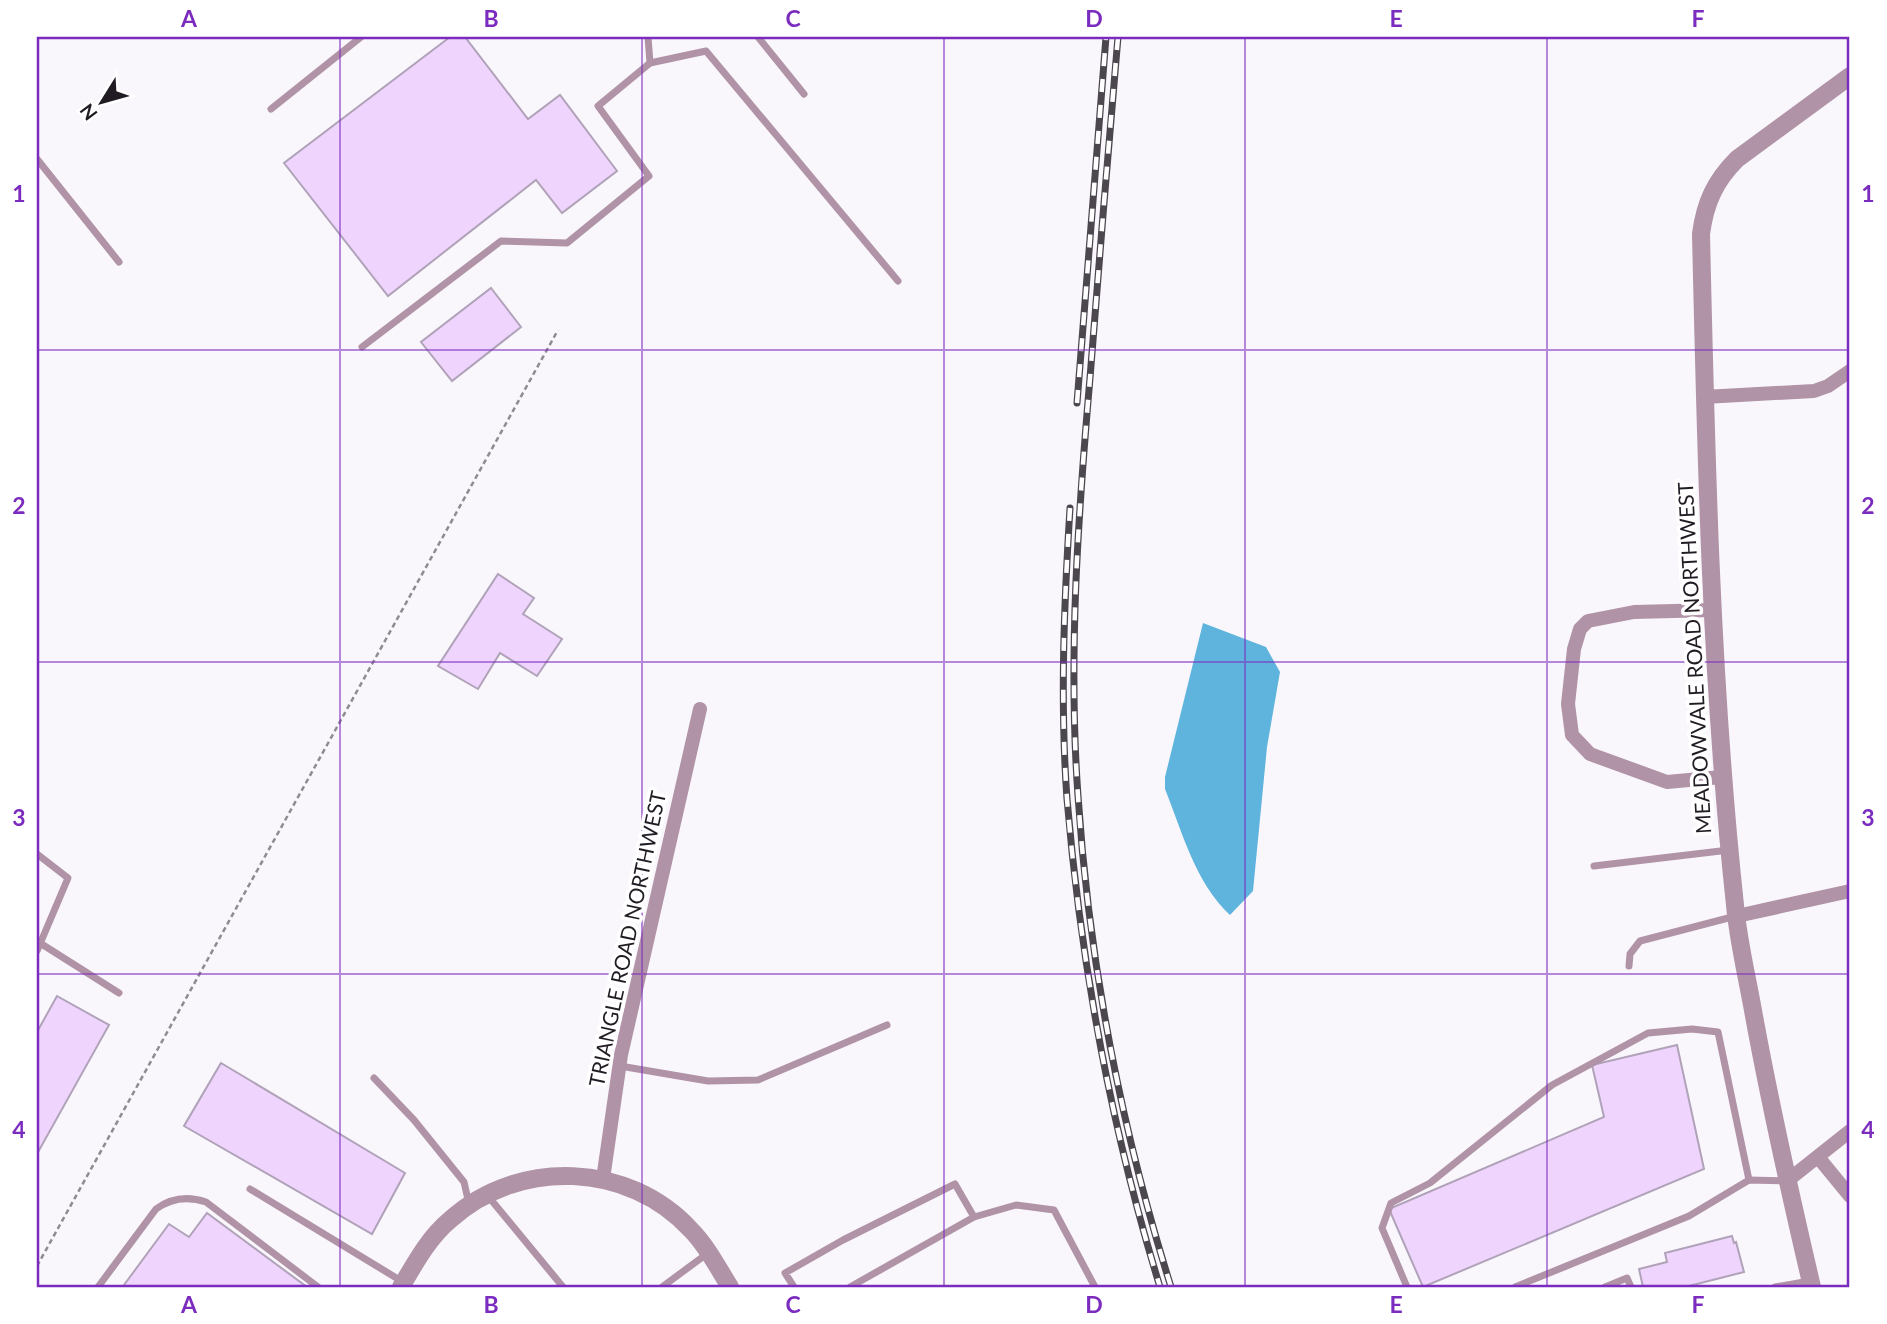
<svg xmlns="http://www.w3.org/2000/svg" width="1887" height="1324" font-family="Lato,sans-serif">
  <rect width="100%" height="100%" fill="#faf7fc"/>
  <path fill="#5fb4de" d="M1203 623 1266 647 1280 672 1267 747 1253 891 1230 915C1195 882 1183 834 1165 789V777Z"/>
  <g fill="#efd5fe" stroke="#b0a2b8" stroke-width="2">
    <path d="M450 37H465L528 119 560 95 617 171 562 213 536 180 388 296 284 163Z"/>
    <path d="M491 288 521 327 452 381 421 342Z"/>
    <path d="M498 574 534 598 523 614 562 639 537 676 500 653 478 689 438 666Z"/>
    <path d="M57 996 109 1025 37 1154V1032Z"/>
    <path d="M1677 1045 1704 1169 1423 1287 1389 1209 1604 1117 1592 1065Z"/>
    <path d="M221 1063 405 1173 372 1234 184 1126Z"/>
    <path d="M207 1213 307 1287H127L124 1285 169 1224 189 1237Z"/>
    <path d="M1732 1236 1734 1243 1736 1242 1744 1272 1685 1287H1643L1639 1269 1667 1262 1665 1253Z"/>
  </g>
  <g fill="none" stroke-linecap="round" stroke-linejoin="round">
    <path stroke="#8f8b92" stroke-width="2.5" stroke-dasharray="5 3.5" stroke-linecap="butt" d="M37 1266 558 330"/>
    <g stroke="#b193a7" stroke-width="7">
      <path d="M758 37 804 94"/>
      <path d="M650 63 706 51 898 281"/>
      <path d="M271 109 361 37"/>
      <path d="M37 159 119 262"/>
      <path d="M362 347 501 241 567 243 649 176 598 106 650 63 648 37"/>
      <path d="M37 854 68 878 37 951"/>
      <path d="M1594 866 1729 850"/>
      <path d="M37 946 40 943 119 993"/>
      <path d="M1629 966 1630 954 1640 941 1736 916"/>
      <path d="M620 1066 708 1081 758 1080 887 1025"/>
      <path d="M374 1078 414 1120 464 1182 469 1204"/>
      <path d="M250 1189 403 1282"/>
      <path d="M488 1196 563 1287"/>
      <path d="M98 1287 156 1209C171 1198 188 1196 206 1202L318 1287"/>
      <path d="M662 1287 708 1253"/>
      <path d="M794 1287 785 1273 843 1240 955 1184 974 1217 1016 1205 1054 1210 1095 1287"/>
      <path d="M850 1287 974 1217"/>
      <path d="M1407 1287 1382 1228 1391 1203 1430 1183 1552 1085 1648 1033 1692 1029 1718 1032 1749 1180"/>
      <path d="M1515 1287 1689 1216 1749 1180 1787 1181"/>
      <path d="M1605 1287 1627 1278 1631 1287"/>
      <path d="M1775 1287 1810 1281"/>
    </g>
    <g stroke="#b193a7" stroke-width="14">
      <path d="M1704 397 1814 391 1828 386 1850 371"/>
      <path d="M1714 610 1634 612 1588 621 1580 629 1574 649 1568 704 1572 735 1590 754 1667 782 1722 777"/>
      <path d="M1737 916 1850 891"/>
      <path d="M1818 1157 1850 1196"/>
      <path d="M603 1179 621 1055 700 709"/>
      <path d="M1787 1181 1850 1131"/>
    </g>
    <g stroke="#b193a7" stroke-width="18">
      <path d="M401 1287C415 1263 429 1237 451 1219 519 1158 629 1162 691 1230 707 1246 718 1268 730 1287"/>
      <path d="M1812 1287C1790 1193 1769 1100 1752 1005 1746 972 1738 939 1735 905 1711 682 1706 458 1701 234 1705 203 1715 181 1737 159L1850 76"/>
    </g>
    <g stroke="#4c474f" stroke-width="7">
      <g id="rail">
        <path d="M1118 37C1108 151 1099 264 1090 378 1078 517 1068 657 1078 796 1089 963 1121 1128 1171 1287"/>
        <path d="M1077 403 1106 37"/>
        <path d="M1070 508C1064 605 1060 702 1067 799 1081 965 1111 1128 1160 1287"/>
      </g>
    </g>
    <use href="#rail" stroke="#fff" stroke-width="4.5" stroke-dasharray="13" stroke-linecap="butt"/>
  </g>
  <path fill="none" stroke="#7b2cbf" stroke-width="2" stroke-opacity="0.55" d="M340 37V1287M642 37V1287M944 37V1287M1245 37V1287M1547 37V1287M37 350H1850M37 662H1850M37 974H1850"/>
  <g text-anchor="middle" stroke-width="7" stroke-linejoin="round" paint-order="stroke">
    <g font-size="21" fill="#211c24" stroke="#fff">
      <text transform="translate(1695 658) rotate(-93)" y="7">MEADOWVALE ROAD NORTHWEST</text>
      <text transform="translate(628 939) rotate(-78)" y="7">TRIANGLE ROAD NORTHWEST</text>
    </g>
  </g>
  <rect width="1887" height="1324" fill="none" stroke="#ffffff" stroke-width="77"/>
  <g transform="translate(102 102) rotate(233)" stroke="#ffffff" stroke-width="5" paint-order="stroke">
  <path d="M0-5L12 26L0 18L-12 26Z" fill="#211c24"/>
  <text y="-10" font-size="19" font-weight="bold" text-anchor="middle" fill="#211c24">N</text>
  </g>
  <rect x="38" y="38" width="1810" height="1248" fill="none" stroke="#7b2cbf" stroke-width="2.5"/>
  <g font-size="23" text-anchor="middle" font-weight="bold" fill="#7b2cbf">
    <text x="189" y="27">A</text>
    <text x="491" y="27">B</text>
    <text x="793" y="27">C</text>
    <text x="1094" y="27">D</text>
    <text x="1396" y="27">E</text>
    <text x="1698" y="27">F</text>
    <text x="19" y="202">1</text>
    <text x="1868" y="202">1</text>
    <text x="19" y="514">2</text>
    <text x="1868" y="514">2</text>
    <text x="19" y="826">3</text>
    <text x="1868" y="826">3</text>
    <text x="19" y="1138">4</text>
    <text x="1868" y="1138">4</text>
    <text x="189" y="1313">A</text>
    <text x="491" y="1313">B</text>
    <text x="793" y="1313">C</text>
    <text x="1094" y="1313">D</text>
    <text x="1396" y="1313">E</text>
    <text x="1698" y="1313">F</text>
  </g>
</svg>
